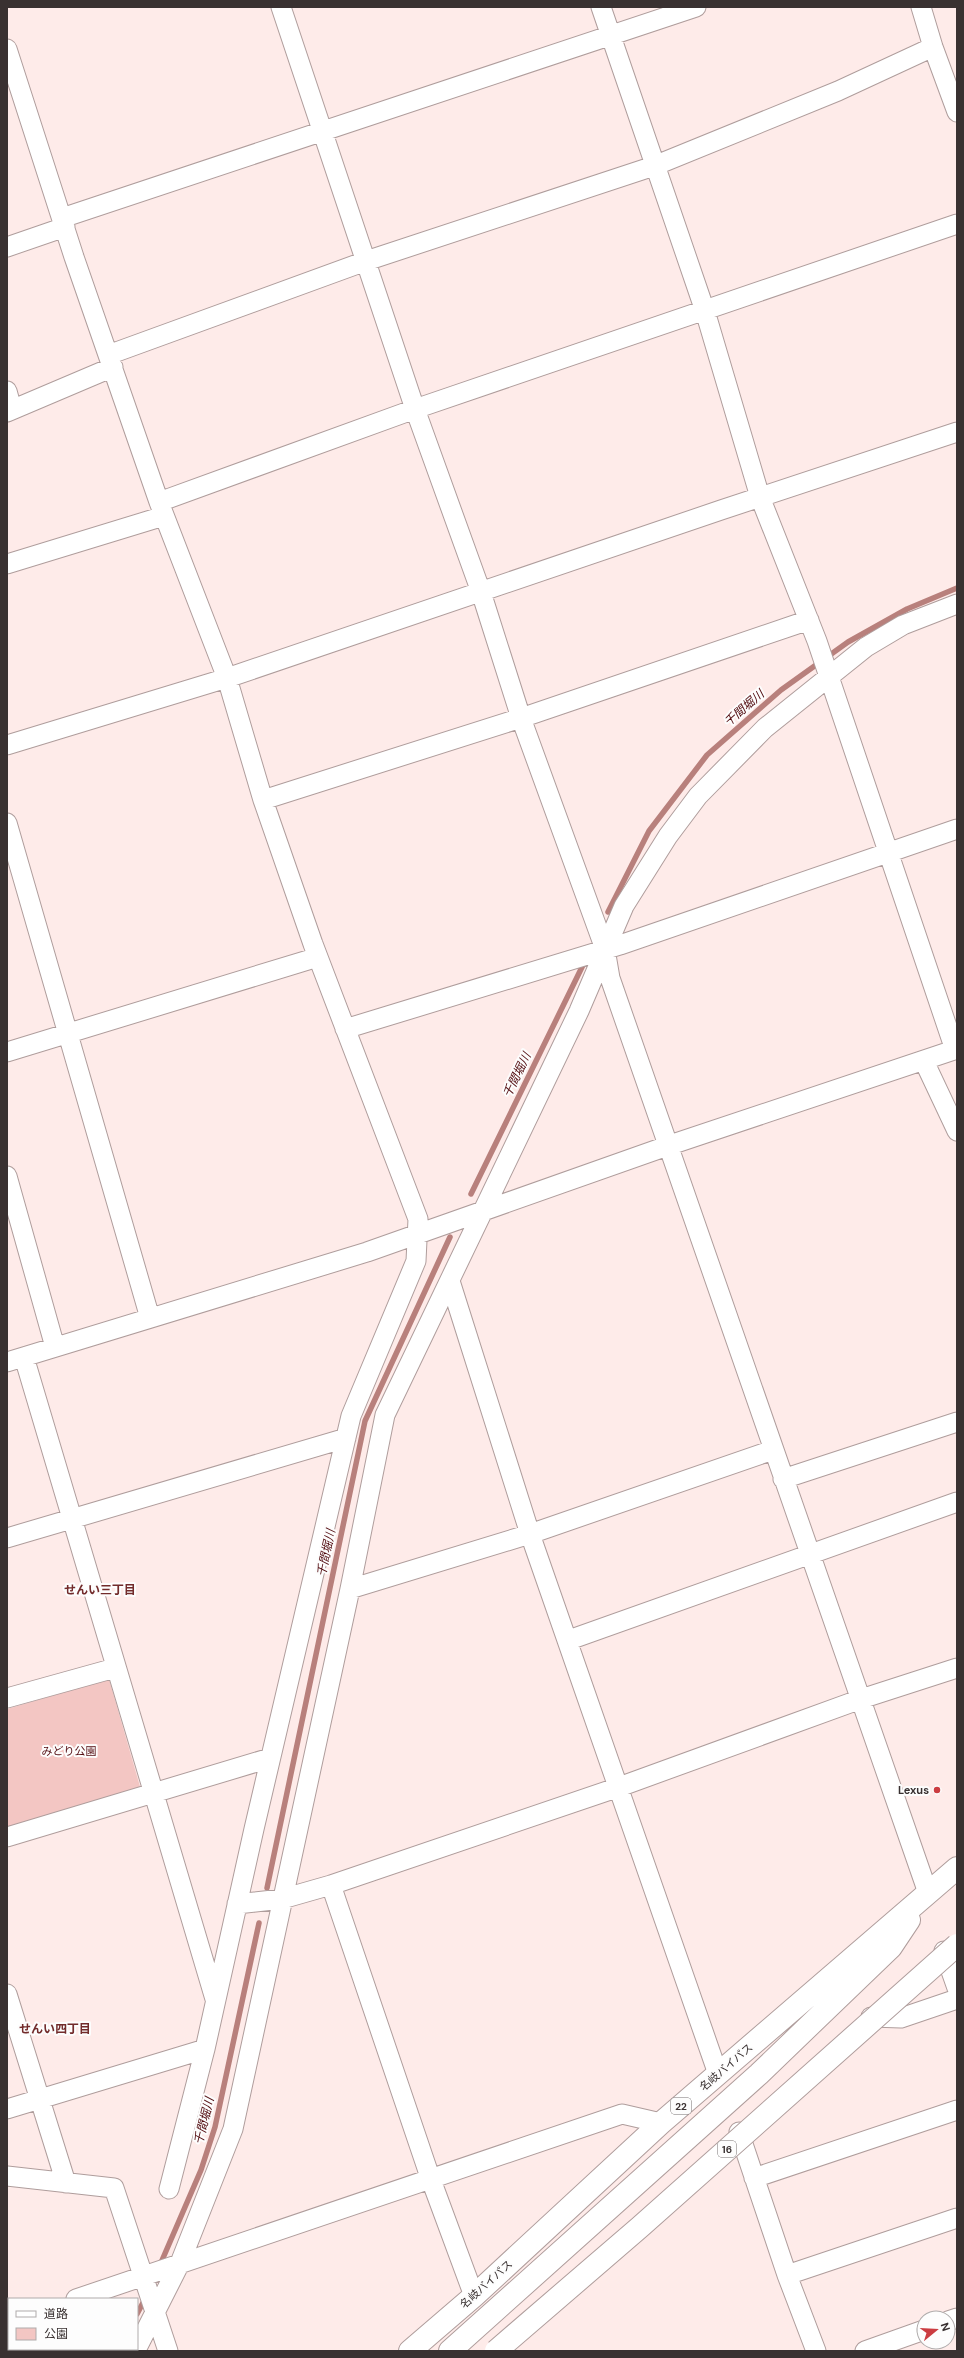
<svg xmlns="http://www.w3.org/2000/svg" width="964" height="2358" font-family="'DM Sans','Noto Sans JP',sans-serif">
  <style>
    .green { fill: #f3c6c3 }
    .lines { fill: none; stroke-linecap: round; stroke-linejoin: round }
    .stream { stroke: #b8807c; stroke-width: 5.5 }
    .minor-casing { stroke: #af9d9c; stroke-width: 21 }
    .highway-casing { stroke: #af9d9c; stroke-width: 24 }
    .minor { stroke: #fff; stroke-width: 19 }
    .highway { stroke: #fff; stroke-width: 22 }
    .highway-bridge-casing { stroke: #af9d9c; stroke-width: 24; stroke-linecap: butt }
    .highway-bridge { stroke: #fff; stroke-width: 22 }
    .poi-dot { fill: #cb3c41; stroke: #fdfdfd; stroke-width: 1.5 }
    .labels { text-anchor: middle; stroke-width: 4; stroke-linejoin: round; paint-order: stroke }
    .shield { fill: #fdfdfd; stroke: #746e6e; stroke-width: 1 }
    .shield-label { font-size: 10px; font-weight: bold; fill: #393131 }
    .park-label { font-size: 11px; fill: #530c11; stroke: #fdfdfd }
    .poi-label { font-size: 11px; font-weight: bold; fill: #393131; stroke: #fdfdfd; text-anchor: end }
    .street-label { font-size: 11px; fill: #393131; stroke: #fdfdfd }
    .water-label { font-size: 12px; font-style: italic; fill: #520c10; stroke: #fdfdfd }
    .neighbourhood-label { font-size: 12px; font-weight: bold; fill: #722b2b; stroke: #fdfdfd }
  </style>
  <rect width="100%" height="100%" fill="#feebe9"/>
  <path class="green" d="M109 1679 141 1790 7 1829V1709Z"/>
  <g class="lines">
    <path class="stream" d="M608 912 649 831 707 755 781 690 848 642 907 609 957 588
      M471 1194 583 965
      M267 1888 365 1421 450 1237
      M160 2265 201 2170 215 2127 259 1923
      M137 2314 146 2297
      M119 2351 120 2349"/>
    <g class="minor-casing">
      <path id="minor" d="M281 7 415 409 481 592 521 718 605 949 610 978 928 1893
        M601 7 705 311 760 497 817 641 955 1050
        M921 7 933 47 957 112
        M7 49 74 257 159 502 227 678 263 800 313 944 418 1219 416 1261 351 1416 254 1829 205 2049 169 2189
        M62 218 696 7
        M7 247 65 227
        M108 355 366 261 654 166 838 91 933 47
        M7 391 12 409
        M7 412 113 367
        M159 502 415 409 957 224
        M7 564 164 516
        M7 745 227 678 721 510 957 432
        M263 800 521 718 809 620
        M7 823 150 1318
        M345 1029 620 945 957 829
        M7 1052 318 957
        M924 1061 957 1131
        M7 1176 55 1347
        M450 1281 530 1534 718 2074
        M24 1357 215 1999
        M7 1362 367 1252 670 1145 957 1049
        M783 1479 957 1422
        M7 1538 346 1438
        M350 1589 530 1534 773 1450
        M569 1640 957 1502
        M7 1698 115 1668
        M7 1837 270 1758
        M331 1885 430 2177 474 2296
        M237 1904 282 1899 331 1885 619 1787 861 1699 957 1668
        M944 1951 957 1988
        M7 1994 66 2183
        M871 2017 901 2018 957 1999
        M7 2109 205 2049
        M739 2132 787 2275 816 2351
        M7 2176 114 2188 168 2351
        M754 2178 957 2110
        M787 2275 957 2218
        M76 2299 622 2114 661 2123
        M948 2321 957 2318
        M7 2323 9 2322
        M137 2348 180 2263 233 2129 350 1589 385 1415 579 1011 624 906 668 836 698 796 765 728 866 647 903 625 957 604
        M865 2351 924 2330"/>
    </g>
    <g class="highway-casing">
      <path id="highway" d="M410 2351 474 2296 661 2123 957 1868
        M450 2351 759 2074 891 1947 909 1920"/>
    </g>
    <use href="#minor" class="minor"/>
    <use href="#highway" class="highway"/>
    <g class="highway-bridge-casing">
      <path id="highway-bridge" d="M496 2351 640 2227 957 1945"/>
    </g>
    <use href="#highway-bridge" class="highway-bridge"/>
  </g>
  <circle class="poi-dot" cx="937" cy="1790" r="4"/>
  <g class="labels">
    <g class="shield">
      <rect x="671" y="2098" width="20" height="16" rx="3"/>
      <rect x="718" y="2141" width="18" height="16" rx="3"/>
    </g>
    <g class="shield-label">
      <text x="681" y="2110">22</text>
      <text x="727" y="2153">16</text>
    </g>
    <g class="park-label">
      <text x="69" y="1755">みどり公園</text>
    </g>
    <g class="poi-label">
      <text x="929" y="1794">Lexus</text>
    </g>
    <g class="street-label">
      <text transform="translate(726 2067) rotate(-41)" y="4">名岐バイパス</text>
      <text transform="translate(486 2284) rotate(-42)" y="4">名岐バイパス</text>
    </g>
    <g class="water-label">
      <text transform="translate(744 708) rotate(-41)" y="4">千間堀川</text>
      <text transform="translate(517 1075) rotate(-64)" y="4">千間堀川</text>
      <text transform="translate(326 1553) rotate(-78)" y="4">千間堀川</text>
      <text transform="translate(204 2121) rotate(-76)" y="4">千間堀川</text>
    </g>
    <g class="neighbourhood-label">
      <text x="100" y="1594">せんい三丁目</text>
      <text x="55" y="2033">せんい四丁目</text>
    </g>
  </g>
  <rect width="964" height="2358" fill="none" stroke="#393131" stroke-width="16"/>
  <rect x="8" y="2298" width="130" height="52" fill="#fdfdfd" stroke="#afabab"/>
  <rect x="16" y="2311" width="20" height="6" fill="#ffffff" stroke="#afabab"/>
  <text x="44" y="2318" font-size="12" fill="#393131">道路</text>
  <rect x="16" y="2328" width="20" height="12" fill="#f3c6c3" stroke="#afabab"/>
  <text x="44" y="2338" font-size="12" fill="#393131">公園</text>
  <g transform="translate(936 2330) rotate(72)"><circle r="19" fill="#fdfdfd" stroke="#afabab"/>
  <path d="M0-3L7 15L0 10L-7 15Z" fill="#cb3c41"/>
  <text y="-6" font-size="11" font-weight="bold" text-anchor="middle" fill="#393131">N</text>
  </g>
</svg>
